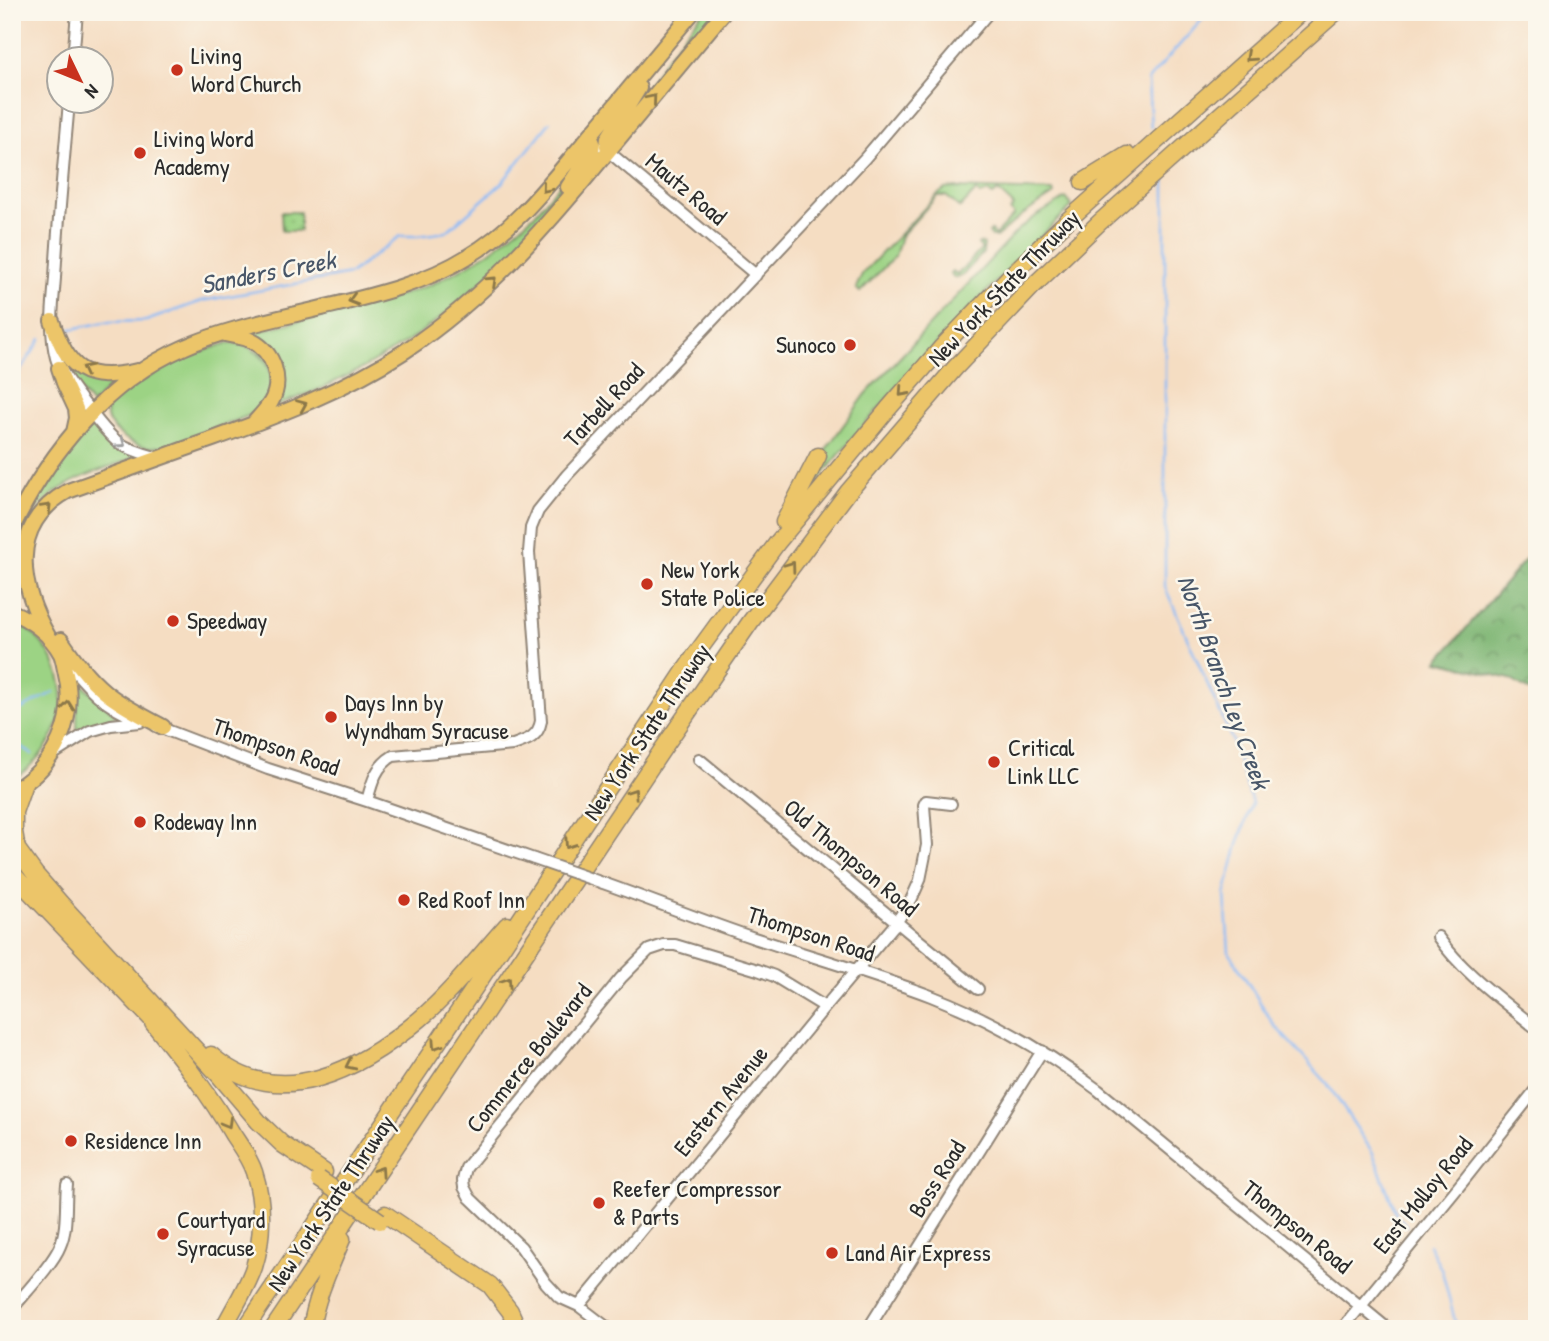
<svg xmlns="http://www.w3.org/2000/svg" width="1549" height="1341" font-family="'Patrick Hand',sans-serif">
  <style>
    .grass { fill: #9cd384; stroke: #647f58; stroke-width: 2 }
    .forest { fill: url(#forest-crowns); stroke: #54704e; stroke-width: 2 }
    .garden { fill: url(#garden-dots); stroke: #647f58; stroke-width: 2 }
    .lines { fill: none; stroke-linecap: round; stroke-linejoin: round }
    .stream { stroke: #8abaf6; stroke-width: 2.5 }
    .minor-casing { stroke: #908476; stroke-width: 14 }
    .major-casing { stroke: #908476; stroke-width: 18 }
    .highway-casing { stroke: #908476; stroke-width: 19 }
    .minor { stroke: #fff; stroke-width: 10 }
    .major { stroke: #ecc569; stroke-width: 14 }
    .highway { stroke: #ecc569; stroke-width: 16 }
    .minor-bridge-casing { stroke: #908476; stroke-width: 14; stroke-linecap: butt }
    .highway-bridge-casing { stroke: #908476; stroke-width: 19; stroke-linecap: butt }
    .minor-bridge { stroke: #fff; stroke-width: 10 }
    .highway-bridge { stroke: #ecc569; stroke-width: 16 }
    .oneway { stroke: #8c784a }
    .oneway2 { stroke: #a0a0a0 }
    .poi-dot { fill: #c8321e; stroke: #fbf7ec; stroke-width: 2.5 }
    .labels { text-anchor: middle; stroke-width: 5; stroke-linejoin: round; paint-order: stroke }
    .poi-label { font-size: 24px; fill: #2b2b2b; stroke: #fbf7ec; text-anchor: start }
    .street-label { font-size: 24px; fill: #2b2b2b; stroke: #fbf7ec }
    .water-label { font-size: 26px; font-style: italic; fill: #485668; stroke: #fbf7ec }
  </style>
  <defs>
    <pattern id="forest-crowns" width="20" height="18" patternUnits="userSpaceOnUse" patternTransform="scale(1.75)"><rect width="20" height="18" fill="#7db572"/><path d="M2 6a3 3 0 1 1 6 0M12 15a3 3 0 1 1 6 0" fill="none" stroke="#67935e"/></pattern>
    <pattern id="garden-dots" width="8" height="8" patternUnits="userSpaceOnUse" patternTransform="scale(1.75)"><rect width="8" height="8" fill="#9cd384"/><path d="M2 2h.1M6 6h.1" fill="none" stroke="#87b572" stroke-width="1.8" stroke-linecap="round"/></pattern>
  </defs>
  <rect width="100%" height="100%" fill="#fbf7ec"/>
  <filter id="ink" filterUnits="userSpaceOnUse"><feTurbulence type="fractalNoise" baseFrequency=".0143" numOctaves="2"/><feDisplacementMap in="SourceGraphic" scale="14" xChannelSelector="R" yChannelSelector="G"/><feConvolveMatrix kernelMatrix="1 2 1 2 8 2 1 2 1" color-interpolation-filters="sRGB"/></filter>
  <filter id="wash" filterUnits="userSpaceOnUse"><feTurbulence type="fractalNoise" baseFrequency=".00686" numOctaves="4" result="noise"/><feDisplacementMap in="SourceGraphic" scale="28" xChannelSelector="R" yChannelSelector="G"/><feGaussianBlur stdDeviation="1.57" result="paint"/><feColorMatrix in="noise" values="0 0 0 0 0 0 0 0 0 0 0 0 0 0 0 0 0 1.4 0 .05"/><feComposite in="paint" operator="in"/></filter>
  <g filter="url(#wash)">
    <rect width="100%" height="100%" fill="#f5ddc2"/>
    <path class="grass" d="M703 12H718L615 132 669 54Z
      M585 155 586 156 522 244 495 270 443 316 410 340 363 368 320 389 276 406 282 382 246 334 404 294 432 284 463 268 492 250 519 228 534 215Z
      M953 188 1053 191 1054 194 1021 216 996 237H992L989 233 991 231 995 235 1014 215 1010 210 1014 206 998 191 993 195 988 192 980 195 976 191 960 208 946 196H937L901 236 895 256 860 292 856 288 862 274 936 196 945 189Z
      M1066 198 1072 206C978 297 889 391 808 493L811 479 827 448 866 394 1018 230 1036 216Z
      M979 243 984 244 983 253 962 276 957 278 953 277 951 273 953 271 957 275 982 249 978 244Z
      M228 343C253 343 277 363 270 390 267 400 261 406 254 413 240 420 224 425 209 430 172 443 147 461 114 429 108 423 103 413 109 405 113 400 121 396 126 392 157 368 191 354 228 343Z
      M59 355 106 382 112 383 92 405 73 382Z
      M92 423 117 448 140 456C87 475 26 489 18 555 16 571 21 589 22 604L12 603V548L26 516 49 475 75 440Z
      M12 621C28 627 40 639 49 653 79 702 55 750 12 781Z
      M80 682 114 713 116 715 114 717 79 730 77 729V683Z"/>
    <path class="forest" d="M1537 546V696L1510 679 1438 661Z"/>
    <path class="garden" d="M281 212H300V231H282Z"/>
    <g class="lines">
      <path class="stream" d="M1151 127 1148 80 1209 12
        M1165 175V587L1233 742 1252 803 1238 844 1225 895 1229 952 1274 1025 1327 1083 1373 1153 1397 1216 1407 1226
        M63 331 105 322 146 321 202 301 350 274 400 236H418L446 232 501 184 550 122
        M12 383 41 339
        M12 714 54 692
        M12 741 32 754
        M1429 1245 1442 1271 1457 1329"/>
    </g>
  </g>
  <g filter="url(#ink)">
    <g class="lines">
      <g class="minor-casing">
        <path id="minor" d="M1536 12 1537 13
          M73 60 77 12
          M69 102C64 160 58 219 55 278 53 304 49 332 56 358 60 374 105 433 119 443 132 451 145 454 159 458
          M603 147 756 275
          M63 657C87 687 104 707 141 721
          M156 726 268 769 367 801 534 859
          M52 755 90 731 111 725 140 722
          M699 759 978 989
          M367 801C372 782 376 766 393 756L513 745C528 740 538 737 541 721L529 552 531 528 538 511 567 475 865 158 989 12
          M603 883C654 901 703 921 754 938 813 957 873 974 931 996 991 1019 1047 1052 1098 1090L1388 1329
          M1438 937C1464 974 1502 1000 1537 1029
          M579 1306 825 1007 896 923 912 898 920 880 927 845 924 805 926 801 951 804
          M12 1309C25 1293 53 1264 60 1246 68 1228 65 1204 67 1185
          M609 1329 579 1306 559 1297 546 1283 521 1247 470 1198 464 1187 463 1180 466 1168 621 978 649 950 664 945H675L758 970 774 976 825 1007
          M868 1329 1042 1051
          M1342 1329 1464 1180 1537 1088"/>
      </g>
      <g class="major-casing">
        <path id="major" d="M607 146 608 138 639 88
          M568 187 592 150 593 143 590 136
          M52 321C68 370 85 383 137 371
          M225 334C233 336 244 337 252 341 274 352 283 381 271 402 266 410 259 417 253 424
          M59 368 64 383 76 409 77 418 74 432
          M12 528C49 453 106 381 185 347 228 328 277 319 322 308 371 296 424 284 467 257 512 231 544 190 577 151 616 105 654 58 693 12
          M12 612C31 620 51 635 61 654 63 659 64 665 65 670 78 718 55 768 12 791
          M49 638C20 587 7 525 68 491 116 474 164 456 213 439 279 415 345 390 405 351 486 297 544 229 605 155 645 107 684 60 724 12
          M61 640C74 659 87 677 105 692 122 706 143 716 163 727"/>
      </g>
      <g class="highway-casing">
        <path id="highway" d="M1083 182 1127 155
          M784 522 818 456
          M23 786 14 812V832L17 849 35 874 62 905 218 1074 259 1122 282 1144 324 1172
          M12 873 161 1029
          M153 1023C182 1059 210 1095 233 1135 241 1147 250 1159 254 1172 264 1202 263 1238 254 1267 247 1288 233 1309 223 1329
          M211 1055C279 1115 362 1068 420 1019 453 991 479 956 507 925
          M385 1214 490 1285 510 1311 518 1329
          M245 1329 500 950 696 654 777 543 888 409 942 347 1008 278 1067 221 1301 12
          M273 1329 662 750 751 621 848 492 955 368 1031 288 1100 222 1336 12
          M311 1329C316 1297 330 1268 342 1239"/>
      </g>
      <use href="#minor" class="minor"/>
      <use href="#major" class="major"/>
      <use href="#highway" class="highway"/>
      <g class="minor-bridge-casing">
        <path id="minor-bridge" d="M534 859 603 883"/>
      </g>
      <g class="highway-bridge-casing">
        <path id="highway-bridge" d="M319 1179 380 1221"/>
      </g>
      <use href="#minor-bridge" class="minor-bridge"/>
      <use href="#highway-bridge" class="highway-bridge"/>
    </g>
    <defs><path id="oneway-chevron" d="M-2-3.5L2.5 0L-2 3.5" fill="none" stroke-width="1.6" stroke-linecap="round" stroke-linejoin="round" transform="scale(1.75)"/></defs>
    <g class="oneway">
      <use href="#oneway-chevron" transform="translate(1250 57) rotate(138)"/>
      <use href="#oneway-chevron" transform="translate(652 99) rotate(-50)"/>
      <use href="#oneway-chevron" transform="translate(546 188) rotate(130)"/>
      <use href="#oneway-chevron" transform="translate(492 281) rotate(-43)"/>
      <use href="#oneway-chevron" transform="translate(353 300) rotate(164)"/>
      <use href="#oneway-chevron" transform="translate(86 369) rotate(-153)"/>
      <use href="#oneway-chevron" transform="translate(903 392) rotate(132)"/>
      <use href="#oneway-chevron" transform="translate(302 405) rotate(-23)"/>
      <use href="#oneway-chevron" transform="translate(47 508) rotate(-46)"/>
      <use href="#oneway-chevron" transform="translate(791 566) rotate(-54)"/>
      <use href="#oneway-chevron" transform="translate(68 706) rotate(-84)"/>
      <use href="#oneway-chevron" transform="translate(633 793) rotate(-56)"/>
      <use href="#oneway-chevron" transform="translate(569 844) rotate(124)"/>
      <use href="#oneway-chevron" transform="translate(507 982) rotate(-56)"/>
      <use href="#oneway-chevron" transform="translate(436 1045) rotate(124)"/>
      <use href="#oneway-chevron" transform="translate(350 1065) rotate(154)"/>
      <use href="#oneway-chevron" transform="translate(227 1123) rotate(60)"/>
      <use href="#oneway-chevron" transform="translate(380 1171) rotate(-56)"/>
    </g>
    <use class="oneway2" href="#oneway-chevron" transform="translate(121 443) rotate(35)"/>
  </g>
  <g class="poi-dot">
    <circle cx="177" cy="70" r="7"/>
    <circle cx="140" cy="153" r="7"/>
    <circle cx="850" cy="345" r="7"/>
    <circle cx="647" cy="584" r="7"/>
    <circle cx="173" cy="621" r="7"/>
    <circle cx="331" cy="717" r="7"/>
    <circle cx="994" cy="762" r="7"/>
    <circle cx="140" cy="822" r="7"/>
    <circle cx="404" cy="900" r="7"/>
    <circle cx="71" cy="1141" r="7"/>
    <circle cx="599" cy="1203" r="7"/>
    <circle cx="163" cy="1234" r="7"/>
    <circle cx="832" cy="1253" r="7"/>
  </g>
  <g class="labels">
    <g class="poi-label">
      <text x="191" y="64">Living<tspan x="191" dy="28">Word Church</tspan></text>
      <text x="154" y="147">Living Word<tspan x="154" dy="28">Academy</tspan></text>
      <text x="836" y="353" text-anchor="end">Sunoco</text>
      <text x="661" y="578">New York<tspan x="661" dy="28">State Police</tspan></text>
      <text x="187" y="629">Speedway</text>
      <text x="345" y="711">Days Inn by<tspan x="345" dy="28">Wyndham Syracuse</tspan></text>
      <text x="1008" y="756">Critical<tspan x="1008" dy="28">Link LLC</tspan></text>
      <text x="154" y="830">Rodeway Inn</text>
      <text x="418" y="908">Red Roof Inn</text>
      <text x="85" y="1149">Residence Inn</text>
      <text x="613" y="1197">Reefer Compressor<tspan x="613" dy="28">&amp; Parts</tspan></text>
      <text x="177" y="1228">Courtyard<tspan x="177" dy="28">Syracuse</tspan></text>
      <text x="846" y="1261">Land Air Express</text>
    </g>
    <g class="street-label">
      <text transform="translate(686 189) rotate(40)" y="8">Mautz Road</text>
      <text transform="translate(1004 288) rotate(-46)" y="8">New York State Thruway</text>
      <text transform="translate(604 405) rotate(-47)" y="8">Tarbell Road</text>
      <text transform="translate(647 732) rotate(-56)" y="8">New York State Thruway</text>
      <text transform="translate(276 747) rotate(19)" y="8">Thompson Road</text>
      <text transform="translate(851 858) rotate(40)" y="8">Old Thompson Road</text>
      <text transform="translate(811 934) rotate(18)" y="8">Thompson Road</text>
      <text transform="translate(529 1058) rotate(-51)" y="8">Commerce Boulevard</text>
      <text transform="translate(721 1101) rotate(-51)" y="8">Eastern Avenue</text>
      <text transform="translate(937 1179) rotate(-58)" y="8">Boss Road</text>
      <text transform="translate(1423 1195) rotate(-51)" y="8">East Molloy Road</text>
      <text transform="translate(331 1203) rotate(-56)" y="8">New York State Thruway</text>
      <text transform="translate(1297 1227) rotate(39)" y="8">Thompson Road</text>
    </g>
    <g class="water-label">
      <text transform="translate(268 272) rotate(-11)" y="9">Sanders Creek</text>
      <text transform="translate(1224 682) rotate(70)" y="9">North Branch Ley Creek</text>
    </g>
  </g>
  <rect width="1549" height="1341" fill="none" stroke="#fbf7ec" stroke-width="42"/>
  <g transform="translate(80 80) rotate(133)"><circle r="33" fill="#fbf7ec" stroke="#a8a59f" stroke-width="2"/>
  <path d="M0-5L12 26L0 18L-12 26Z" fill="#c8321e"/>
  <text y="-10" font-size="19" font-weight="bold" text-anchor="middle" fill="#2b2b2b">N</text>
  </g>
</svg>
